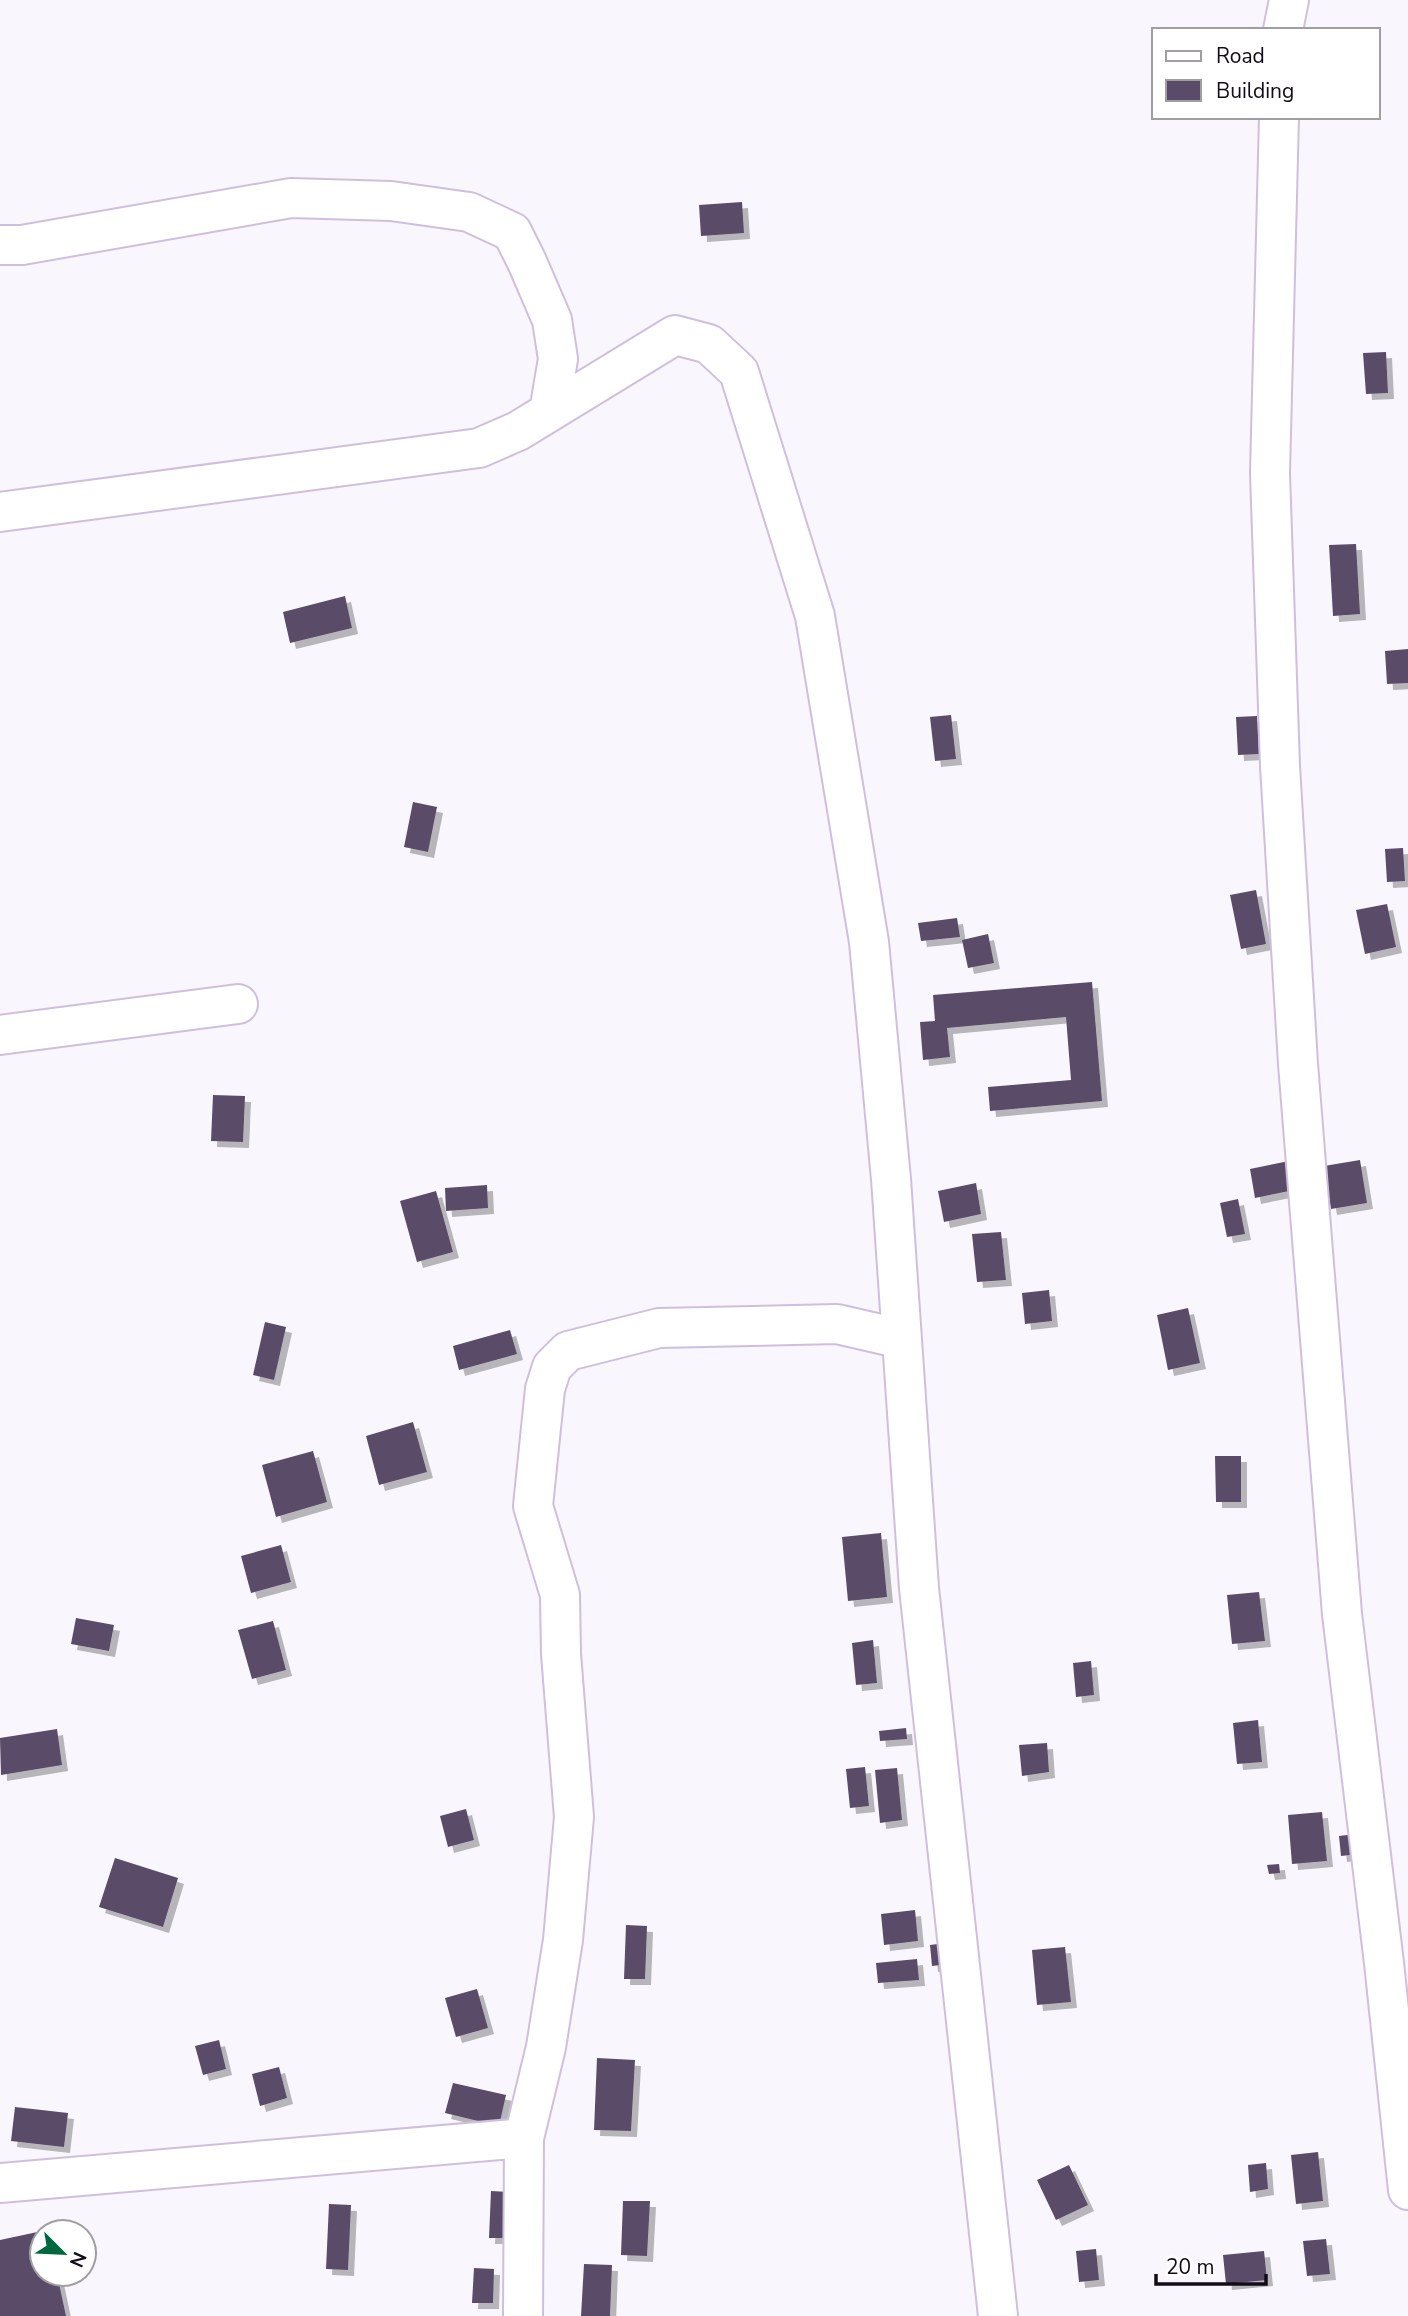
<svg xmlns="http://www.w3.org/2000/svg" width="1408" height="2316" font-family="'Nunito Sans',sans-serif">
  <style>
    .building { fill: #5a4c69; filter: url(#shadow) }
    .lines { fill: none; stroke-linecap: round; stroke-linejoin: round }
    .minor-casing { stroke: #cfbfdf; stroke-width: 42 }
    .minor { stroke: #fff; stroke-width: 38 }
  </style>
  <defs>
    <filter id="shadow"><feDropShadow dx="6" dy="6" stdDeviation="0" flood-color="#0004"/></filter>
  </defs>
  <rect width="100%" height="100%" fill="#faf6fd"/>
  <path class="building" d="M742 202 744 233 701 236 699 205Z
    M1386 352 1388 393 1366 394 1363 353Z
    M1356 544 1360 614 1333 616 1329 545Z
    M345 596 352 628 290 643 283 612Z
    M1408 649V683L1387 684 1385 651Z
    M951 715 956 759 935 761 930 717Z
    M1257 716 1259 754 1238 755 1236 717Z
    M413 802 437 807 428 852 404 847Z
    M1403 848 1405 881 1387 882 1385 849Z
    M1256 890 1266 944 1241 949 1230 895Z
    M1387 904 1396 947 1365 954 1356 910Z
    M957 918 960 937 921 941 918 923Z
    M988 934 994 963 968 968 962 940Z
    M1092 982 1102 1101 990 1111 988 1087 1071 1080 1066 1017 947 1028 950 1057 923 1060 920 1022 935 1021 933 995Z
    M213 1095 245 1096 243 1142 211 1141Z
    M1360 1160 1367 1203 1331 1209 1324 1166Z
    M1289 1161 1294 1190 1255 1198 1250 1169Z
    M976 1183 981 1214 944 1222 938 1191Z
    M487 1185 488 1208 446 1211 445 1188Z
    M436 1191 453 1252 417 1262 400 1201Z
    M1238 1199 1245 1234 1227 1237 1220 1203Z
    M1001 1232 1006 1280 977 1282 972 1234Z
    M1049 1290 1052 1321 1025 1324 1022 1293Z
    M1188 1308 1200 1363 1168 1370 1157 1315Z
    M265 1322 286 1327 274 1380 253 1375Z
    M510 1330 517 1354 459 1370 453 1346Z
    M413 1422 427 1472 379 1485 366 1436Z
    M313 1451 327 1502 276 1517 262 1465Z
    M1215 1456H1241V1502H1216Z
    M881 1533 887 1597 848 1601 842 1537Z
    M281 1545 291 1582 251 1593 241 1556Z
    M1259 1592 1265 1641 1232 1644 1227 1595Z
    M76 1618 114 1625 109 1651 71 1644Z
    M273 1621 286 1670 252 1679 238 1630Z
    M873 1640 877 1683 856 1685 852 1643Z
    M1091 1661 1094 1695 1076 1697 1073 1663Z
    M1258 1720 1262 1762 1237 1764 1233 1723Z
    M906 1728 907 1739 880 1741 879 1731Z
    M57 1729 62 1765 1 1775 0 1738Z
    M1047 1743 1049 1772 1022 1776 1019 1745Z
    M865 1767 869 1806 850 1808 846 1769Z
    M897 1768 902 1820 880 1823 875 1770Z
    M466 1809 474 1840 448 1847 440 1816Z
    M1322 1812 1327 1861 1292 1864 1288 1815Z
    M1356 1834 1358 1854 1341 1856 1339 1836Z
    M115 1858 178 1878 163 1927 99 1907Z
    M1279 1864 1280 1873 1269 1874 1267 1865Z
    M915 1910 918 1941 884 1945 881 1914Z
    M626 1925 647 1926 645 1979H624Z
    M946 1943 949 1964 932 1966 930 1945Z
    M1065 1947 1071 2002 1037 2005 1032 1950Z
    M917 1959 919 1980 878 1983 876 1963Z
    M477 1989 488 2028 456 2037 445 1998Z
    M219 2040 226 2069 203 2075 195 2046Z
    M597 2058 635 2060 631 2131 594 2130Z
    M279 2067 287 2098 260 2106 252 2074Z
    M453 2083 506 2095 499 2126 445 2113Z
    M15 2107 68 2113 64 2147 11 2141Z
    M1318 2152 1323 2201 1296 2204 1291 2155Z
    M1266 2163 1268 2189 1250 2192 1248 2165Z
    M1069 2165 1088 2205 1056 2220 1037 2180Z
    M491 2191 509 2192 507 2238H489Z
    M623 2201H650L647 2256 621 2255Z
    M329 2204 351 2205 348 2270 326 2269Z
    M42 2231V2274H57L66 2316H0V2240Z
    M1326 2239 1330 2274 1307 2276 1303 2241Z
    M1096 2249 1099 2280 1079 2282 1076 2251Z
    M1264 2251 1267 2280 1226 2284 1223 2255Z
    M584 2264 612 2265 610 2316H581Z
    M474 2268 494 2269 493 2303H472Z"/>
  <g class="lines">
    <g class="minor-casing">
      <path id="minor" d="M1283 30 1289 0
        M1279 117 1270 473 1280 766 1298 1064 1342 1614 1384 1963 1408 2190
        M0 245H22L291 198 391 201 469 212 512 232 527 262 552 320 558 359 549 412
        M0 512 479 448 518 431 675 335 709 344 739 372 815 616 869 942 891 1179 919 1588 998 2316
        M0 1035 238 1004
        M524 2138 546 2047 563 1940 574 1817 561 1654 560 1595 533 1506 545 1389 552 1367 568 1351 659 1328 837 1324 902 1339
        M0 2183 524 2138 523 2316"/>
    </g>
    <use href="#minor" class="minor"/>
  </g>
  <rect x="1152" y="28" width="228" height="91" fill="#ffffff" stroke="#a09ea2" stroke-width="2"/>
  <rect x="1166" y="51" width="35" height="10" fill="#ffffff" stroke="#a09ea2" stroke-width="2"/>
  <text x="1216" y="63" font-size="21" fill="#120c17">Road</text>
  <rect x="1166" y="80" width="35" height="21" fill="#5a4c69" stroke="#a09ea2" stroke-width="2"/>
  <text x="1216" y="98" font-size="21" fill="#120c17">Building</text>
  <g transform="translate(63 2253) rotate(114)"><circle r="33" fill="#ffffff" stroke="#a09ea2" stroke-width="2"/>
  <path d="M0-5L12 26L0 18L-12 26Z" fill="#00683e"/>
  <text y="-10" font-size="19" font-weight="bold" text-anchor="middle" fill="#120c17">N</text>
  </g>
  <path d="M1156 2274v10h110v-10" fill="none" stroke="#120c17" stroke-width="3.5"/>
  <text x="1166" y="2274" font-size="21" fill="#120c17" stroke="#ffffff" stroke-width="5" paint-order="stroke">20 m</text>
</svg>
